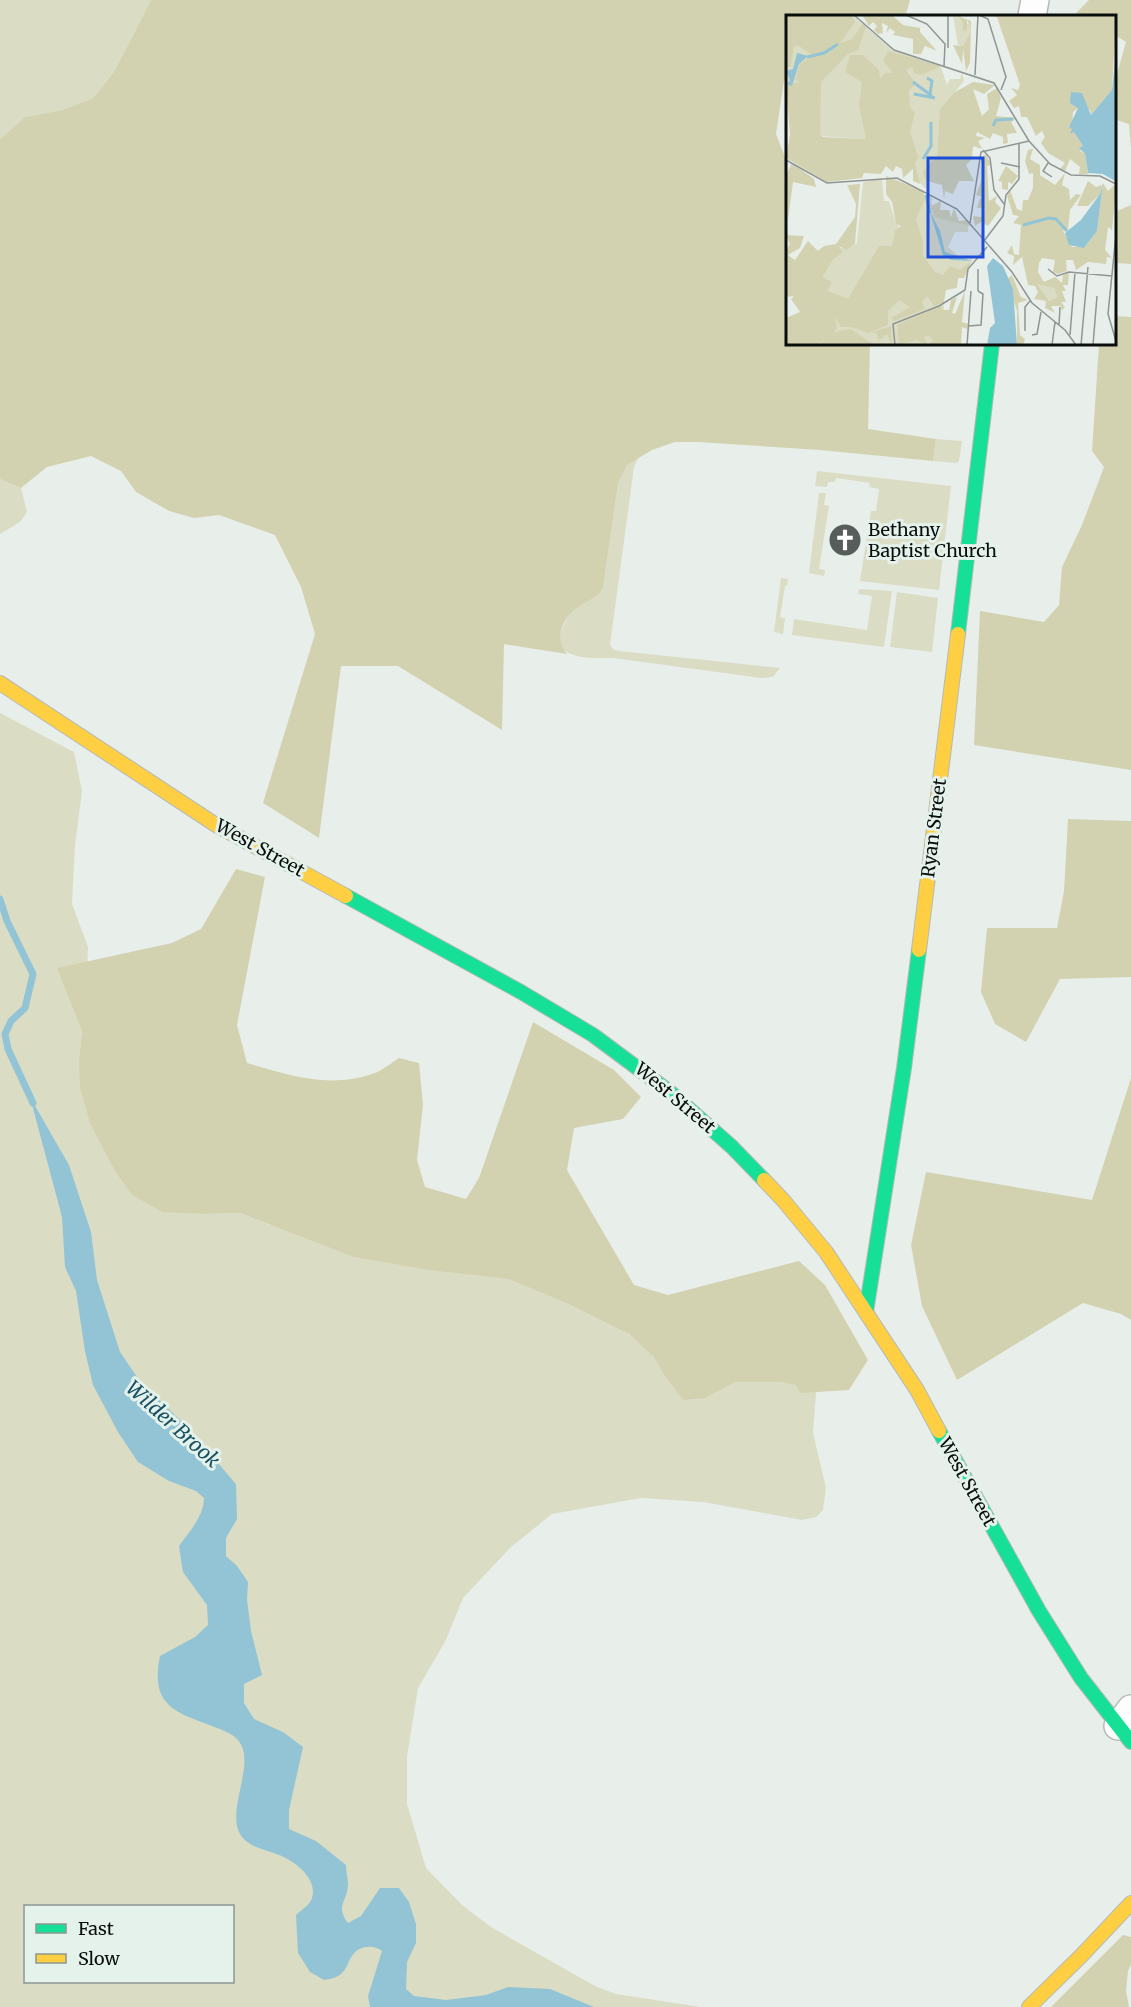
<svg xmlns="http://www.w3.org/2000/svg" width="1131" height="2007" font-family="Merriweather,serif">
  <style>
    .green { fill: #dbdcc4; fill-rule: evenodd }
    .forest { fill: #d3d2b0 }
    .water { fill: #92c4d5 }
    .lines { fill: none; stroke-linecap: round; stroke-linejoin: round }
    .stream { stroke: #92c4d5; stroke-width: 7 }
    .street-casing { stroke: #b4bab7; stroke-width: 30 }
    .fast-casing { stroke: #b4bab7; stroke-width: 16 }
    .slow-casing { stroke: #b4bab7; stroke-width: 16 }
    .street { stroke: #fcfdfc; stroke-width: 27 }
    .fast { stroke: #16e098; stroke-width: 14 }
    .slow { stroke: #ffcf43; stroke-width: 14 }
    .labels { text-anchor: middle; stroke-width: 6; stroke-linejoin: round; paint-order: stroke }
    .poi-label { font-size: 18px; fill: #090e0c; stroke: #e5f2eb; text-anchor: start }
    .street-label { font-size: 18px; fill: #090e0c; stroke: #e5f2eb }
    .water-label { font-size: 20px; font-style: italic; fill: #185163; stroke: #e5f2eb }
    .inset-river { fill: none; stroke: #92c4d5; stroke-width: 3 }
    .inset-road { fill: none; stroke: #8f9592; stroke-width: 1.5 }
    .view { fill: #1d4ed8; fill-opacity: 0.15; stroke: #1d4ed8; stroke-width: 3 }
    .inset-edge { fill: none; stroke: #090e0c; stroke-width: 3 }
  </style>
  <rect width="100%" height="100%" fill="#e8efeb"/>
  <path class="green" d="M0 0H151L114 72 93 98 62 110 25 117 0 139Z
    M936 439 962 441 959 461 957 463 933 461Z
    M638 458 634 467 610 645 613 649 619 651 780 668 773 677 761 678 613 658C594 658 552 661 561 631 564 624 567 617 573 611 582 603 593 596 603 588L618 484 627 465Z
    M817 471 951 486 939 590 860 581 871 511H876L879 489 869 487 870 483 836 478 835 482H828L827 487 815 486Z
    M0 479 21 488 27 512 20 522 0 534Z
    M819 493H826L824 505 829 506 819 569 825 570 824 576 809 573Z
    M781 578 788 579 787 586H785L780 617 785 618 783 634 774 632Z
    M859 589 892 591 884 647 792 635 794 619 867 630 872 596 858 594Z
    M897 592 938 598 932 652 890 647Z
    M0 713 74 752 82 791 75 846 72 904 88 947 87 980 79 1059 205 1214 240 1213 270 1225 503 1247 635 1339 818 1367 813 1433 826 1488 823 1510 816 1517 802 1520 703 1502 641 1498 552 1514 510 1548 463 1598 446 1640 418 1688 407 1757V1804L426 1868 462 1905 491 1927 595 1986 616 1994 701 2007H0ZM26 1906H232V1982H26Z"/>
  <path class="forest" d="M151 0H910L906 14 898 16H788L787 77 784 81 776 134 787 162 788 344H870L868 429 936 439 933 461 820 450 698 442H675L652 450 627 465 618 484 603 588C595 600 583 602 573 611 560 624 555 640 567 654L504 644 502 730 398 666H341L319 838 263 803 315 634 301 587 275 535 219 515 194 518 169 511 136 492 121 471 91 456 47 467 21 488 0 479V139L25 117 62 110 93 98 114 72Z
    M1089 0H1131V149L1129 124 1114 119 1115 81 1126 42 1115 35 1114 16H1083L1076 13Z
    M1131 205V264L1116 263 1115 212Z
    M1115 316 1131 317V770L974 745 980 611 1044 622 1059 605 1062 567 1082 525 1104 467 1092 451 1099 344H1114Z
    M1068 819 1131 821V977L1060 979 1026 1042 995 1024 981 992 987 928H1057L1064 891Z
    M236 869 265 877 237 1025 247 1063C291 1076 329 1089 375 1073 383 1070 391 1063 399 1058L419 1063 423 1105 417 1160 425 1187 466 1199 479 1178 533 1022 614 1070 641 1097 623 1119 574 1128 567 1170 634 1285 668 1295 799 1261 825 1285 868 1360 849 1390 800 1393 796 1385 782 1382H735L705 1398 683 1400 665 1376 654 1357 629 1334 569 1304 509 1279 429 1270 354 1257 240 1213 205 1214 163 1212 132 1195 115 1171 90 1123 80 1088 79 1059 82 1031 57 968 172 943 201 929Z
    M1131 1078V1320L1121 1314 1083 1303 957 1380 922 1306 911 1245 926 1172 1092 1200Z
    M1123 1935 1131 1937V1964L1128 1971 1126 1991 1129 2007H1051Z"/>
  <path class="water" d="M30 1097 69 1165 91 1232 97 1280 120 1352 139 1380 185 1425 236 1484 237 1519 226 1538V1556L237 1566 248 1582 247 1600 251 1631 262 1675 244 1684V1703L254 1719 283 1732 303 1747 289 1810V1829L316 1841 346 1865C346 1871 348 1879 348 1885 347 1902 335 1906 348 1923L361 1916 380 1888H399L409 1902 416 1924V1943L407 1962 406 1989 414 1996 446 2000 486 1995 508 1987 550 1989 594 2007H370L368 1996 382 1951C373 1944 358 1946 352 1956 348 1961 347 1969 342 1973 337 1978 330 1979 324 1980L310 1972 298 1953 296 1915C301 1910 310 1905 312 1898 318 1879 295 1861 279 1855 267 1850 251 1848 242 1837 223 1812 259 1762 237 1739 231 1733 220 1729 212 1726 174 1712 150 1705 160 1656L195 1637 208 1625 207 1605 183 1572 179 1546C189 1532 204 1516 204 1498L196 1491 169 1481 138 1462 118 1432 93 1385 85 1351 76 1291 65 1267 62 1217Z"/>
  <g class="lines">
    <path class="stream" d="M0 899 7 921 33 974 25 1008 11 1021 5 1034 8 1049 33 1103"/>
    <g class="street-casing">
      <path id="street" d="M1032 16 1035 0
        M1118 1726 1131 1709"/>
    </g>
    <g class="fast-casing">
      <path id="fast" d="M958 634 992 344
        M346 896 521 992 593 1035 671 1093 732 1147 764 1180
        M866 1312 904 1068 919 950
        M939 1431 1039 1611 1081 1678 1131 1742"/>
    </g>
    <g class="slow-casing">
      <path id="slow" d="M0 683 216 825 346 896
        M919 950 958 634
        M764 1180 783 1200 826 1252 917 1390 939 1431
        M1029 2007 1081 1956 1131 1903"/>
    </g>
    <use href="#street" class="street"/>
    <use href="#fast" class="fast"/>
    <use href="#slow" class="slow"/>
  </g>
  <defs>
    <g id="church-disc" transform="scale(1.725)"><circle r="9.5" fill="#575d5a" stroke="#e5f2eb"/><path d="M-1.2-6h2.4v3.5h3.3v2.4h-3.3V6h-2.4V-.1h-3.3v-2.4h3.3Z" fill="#fff"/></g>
  </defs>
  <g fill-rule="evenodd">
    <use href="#church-disc" x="845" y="540"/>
  </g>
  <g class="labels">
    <g class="poi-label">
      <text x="868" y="536">Bethany<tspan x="868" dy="21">Baptist Church</tspan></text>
    </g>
    <g class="street-label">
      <text transform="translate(934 828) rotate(-83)" y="6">Ryan Street</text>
      <text transform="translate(260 848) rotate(29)" y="6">West Street</text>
      <text transform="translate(675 1098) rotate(40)" y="6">West Street</text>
      <text transform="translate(967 1482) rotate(61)" y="6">West Street</text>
    </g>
    <g class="water-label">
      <text transform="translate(173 1424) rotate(42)" y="7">Wilder Brook</text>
    </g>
  </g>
  <g transform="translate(786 15)">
    <rect width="330" height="330" fill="#e8efeb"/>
    <path d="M19 0H66L106 35 155 52 161 70 164 64H174L176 57 178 66 168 78 167 90 153 112 151 141 136 159 143 167 140 174 132 166 129 147 133 143 123 115 80 124 34 121 0 70V54L4 52 6 31ZM167 0 176 6 177 15 183 7 184 18 177 31 172 30ZM96 163 98 186H103L110 208 116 207 108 218 107 230 124 209 138 179 146 182V197L154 203 182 208V217H169L162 232 171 240 187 244 180 255 154 263 163 330H1L53 282 42 276 46 267H35L46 245 40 238 71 228 77 167ZM74 266 80 316 60 287ZM252 268 268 273 271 282 263 286 251 275Z" fill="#dbdcc4" fill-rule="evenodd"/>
    <path d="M0 0H66L69 7 54 28 66 24 77 8 80 12 72 35 62 39 35 67 34 119 37 122 80 124 73 91 76 67 59 57 64 40H77L93 55 94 64 99 58H107L97 46 102 36 155 51 136 60 128 58 126 52 120 55 130 69 123 75 124 92 129 98 124 117 133 143 129 147 134 169 127 166V154L117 163 116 154 110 151 107 157 100 151 95 159 78 158 76 163 41 167 0 143 4 119 0 70 15 67 9 65 14 49 26 40 13 31 8 32 5 51 0 54ZM76 0H106L117 10 134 13V17L151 36 139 31 135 39H127V24L107 20 109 17 104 13 100 18 102 11 96 8 97 18 92 19 88 15 91 11 87 7 83 11ZM169 0 185 6 184 48 180 56 177 34 176 49 167 30 177 31 184 18 183 8 181 5V15L177 16 176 6ZM198 0H330L326 76 305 100 304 95 286 84 292 93 287 97 286 112 297 131 294 136 299 139 302 159H293L294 152 284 144 279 156 274 154 279 148 262 138 255 128 259 122 256 116 250 121 241 102H235L233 91 228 93 223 86 231 80 225 73 232 75 234 70 211 2ZM187 67 209 70 198 79 187 74 196 101 203 94 201 79 211 73 215 83 210 101 231 103 225 107 231 118 221 119 222 128 217 129V122L207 118 204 124 191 117 190 121 199 123 192 126 196 134 187 131 186 144 180 150 188 166H173L167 179 159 176 158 184 156 170 141 166 136 158 151 141 154 94 169 77ZM247 134 244 144 254 150V160L269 170 279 158 276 170 283 174 284 185 290 179 295 180 284 195 282 214 277 216 286 232H299L311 216 317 168 322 176 328 170 330 174 326 215 322 212 319 235 326 243 321 242 320 249 302 247 290 255 287 245H280L281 256 272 259 267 257 269 245 256 243 253 248 252 257 258 267 269 262 276 268 277 260 283 258 282 270H277L280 276H276L280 287H275L279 292 276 296 275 291H265L269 298 259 293 260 286 248 284 252 277 249 271 242 270 236 242 227 250 228 241 221 238 226 230 228 239 233 240 235 210 227 208 233 201 227 200 221 181 224 175 231 194 236 196 237 185H242L247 173V158L243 159 239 146 242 135ZM251 269 268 273 271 282 263 286ZM200 139 205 150 201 151 203 186 211 181 209 187 215 193 202 211 195 207 189 211 187 201 195 202 199 193H191L194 183H199L190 180 198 159 195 144ZM6 148 28 164 30 172 7 167 2 205 0 160ZM220 151 232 161 226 169 222 167V175L216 174V167L212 166ZM100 161 137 176 139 185 130 204 137 226V240L149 257 157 260 164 251 174 255 186 246 178 263H172L171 273 160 275 158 287 148 291 141 281 136 287 139 294 108 306 105 303 124 292 113 285 102 296V310L82 318 65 312H55L49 302 51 313 48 317 65 314 88 330H32L41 323 30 330H0V303L14 297 5 284 8 281 0 282V235L4 229 0 220 18 221 14 233 2 240 9 245 22 226 32 236 38 231 50 229 69 202 70 189 61 170 74 169 69 228 61 235 53 231 57 237 47 244 37 262 46 267 42 276 62 284 93 231H106L109 215 115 211 110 208 106 187 100 179ZM302 166 310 172 316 170 314 179 302 191H291ZM155 186 154 195H163L165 202 168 193 173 206 181 205 184 211 148 202 145 191ZM226 260 235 282 242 285 232 288 234 320 239 324 237 330H231V296L221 264ZM179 276 176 307 182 309 181 314 176 312 175 330H143L147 325 142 320 138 322 141 330 130 325 113 330 111 310 155 291 156 295H163L165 285 171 282 166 298 169 299ZM105 311 106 330 101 319 93 326 90 318H84Z" fill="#d3d2b0" fill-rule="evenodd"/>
    <path d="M11 38 22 41 13 49 6 71 0 69V64L2 68 4 65 0 56 7 54ZM330 38V158L329 166 317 159 302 158 299 139 293 133 297 131 288 117 284 119 286 114 283 112 292 93 284 88 285 77 296 78 305 100 326 75ZM317 168 311 216 298 233 283 230 279 218 295 205 314 179ZM144 197 154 216 159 237 186 246 165 245 157 240ZM207 243 217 251 227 274 231 330H201L204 313 209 308 201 251Z" fill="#92c4d5"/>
    <path class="inset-river" d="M21 42 38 38 52 29M141 63 146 66 144 79M127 67 146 81M128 79 149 83M207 111 210 105 227 104M137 144 145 131V107M140 180 144 198M237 210 263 203 270 204 281 216"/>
    <path class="inset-road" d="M68 0 108 35 208 68 243 126 264 149 285 160 314 161 330 169M120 0 141 9 159 29 158 51M162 0V33M193 0 202 4 220 62 215 75M189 60 192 0M197 135 204 143 208 175 218 189M0 145 41 168 111 163 171 194 226 257 246 288 279 315 290 330M215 148 234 152M262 148 257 156 266 162M184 208 195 137 243 126M330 220 322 299 330 326M198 226 217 201 220 180 233 164V128M262 254 271 261 283 257 326 261M192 276V254M273 310 274 292M182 311 195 310 197 279 192 276M239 316V292L244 286M246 320 251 319 255 297M284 320 289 257M109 330 107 309 153 291 179 275 182 254 201 232M181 330 185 276M266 330 269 307M295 330 302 252M307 330 311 281"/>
    <path class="view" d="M142 143H197V242H142Z"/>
    <rect width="330" height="330" class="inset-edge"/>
  </g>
  <rect x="24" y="1905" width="210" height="78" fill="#e5f2eb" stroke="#8d9792" stroke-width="1.5"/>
  <rect x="36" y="1924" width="30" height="9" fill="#16e098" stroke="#8d9792" stroke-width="1.5"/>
  <text x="78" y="1935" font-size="18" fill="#090e0c">Fast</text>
  <rect x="36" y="1954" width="30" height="9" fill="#ffcf43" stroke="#8d9792" stroke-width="1.5"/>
  <text x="78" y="1965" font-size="18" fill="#090e0c">Slow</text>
</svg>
